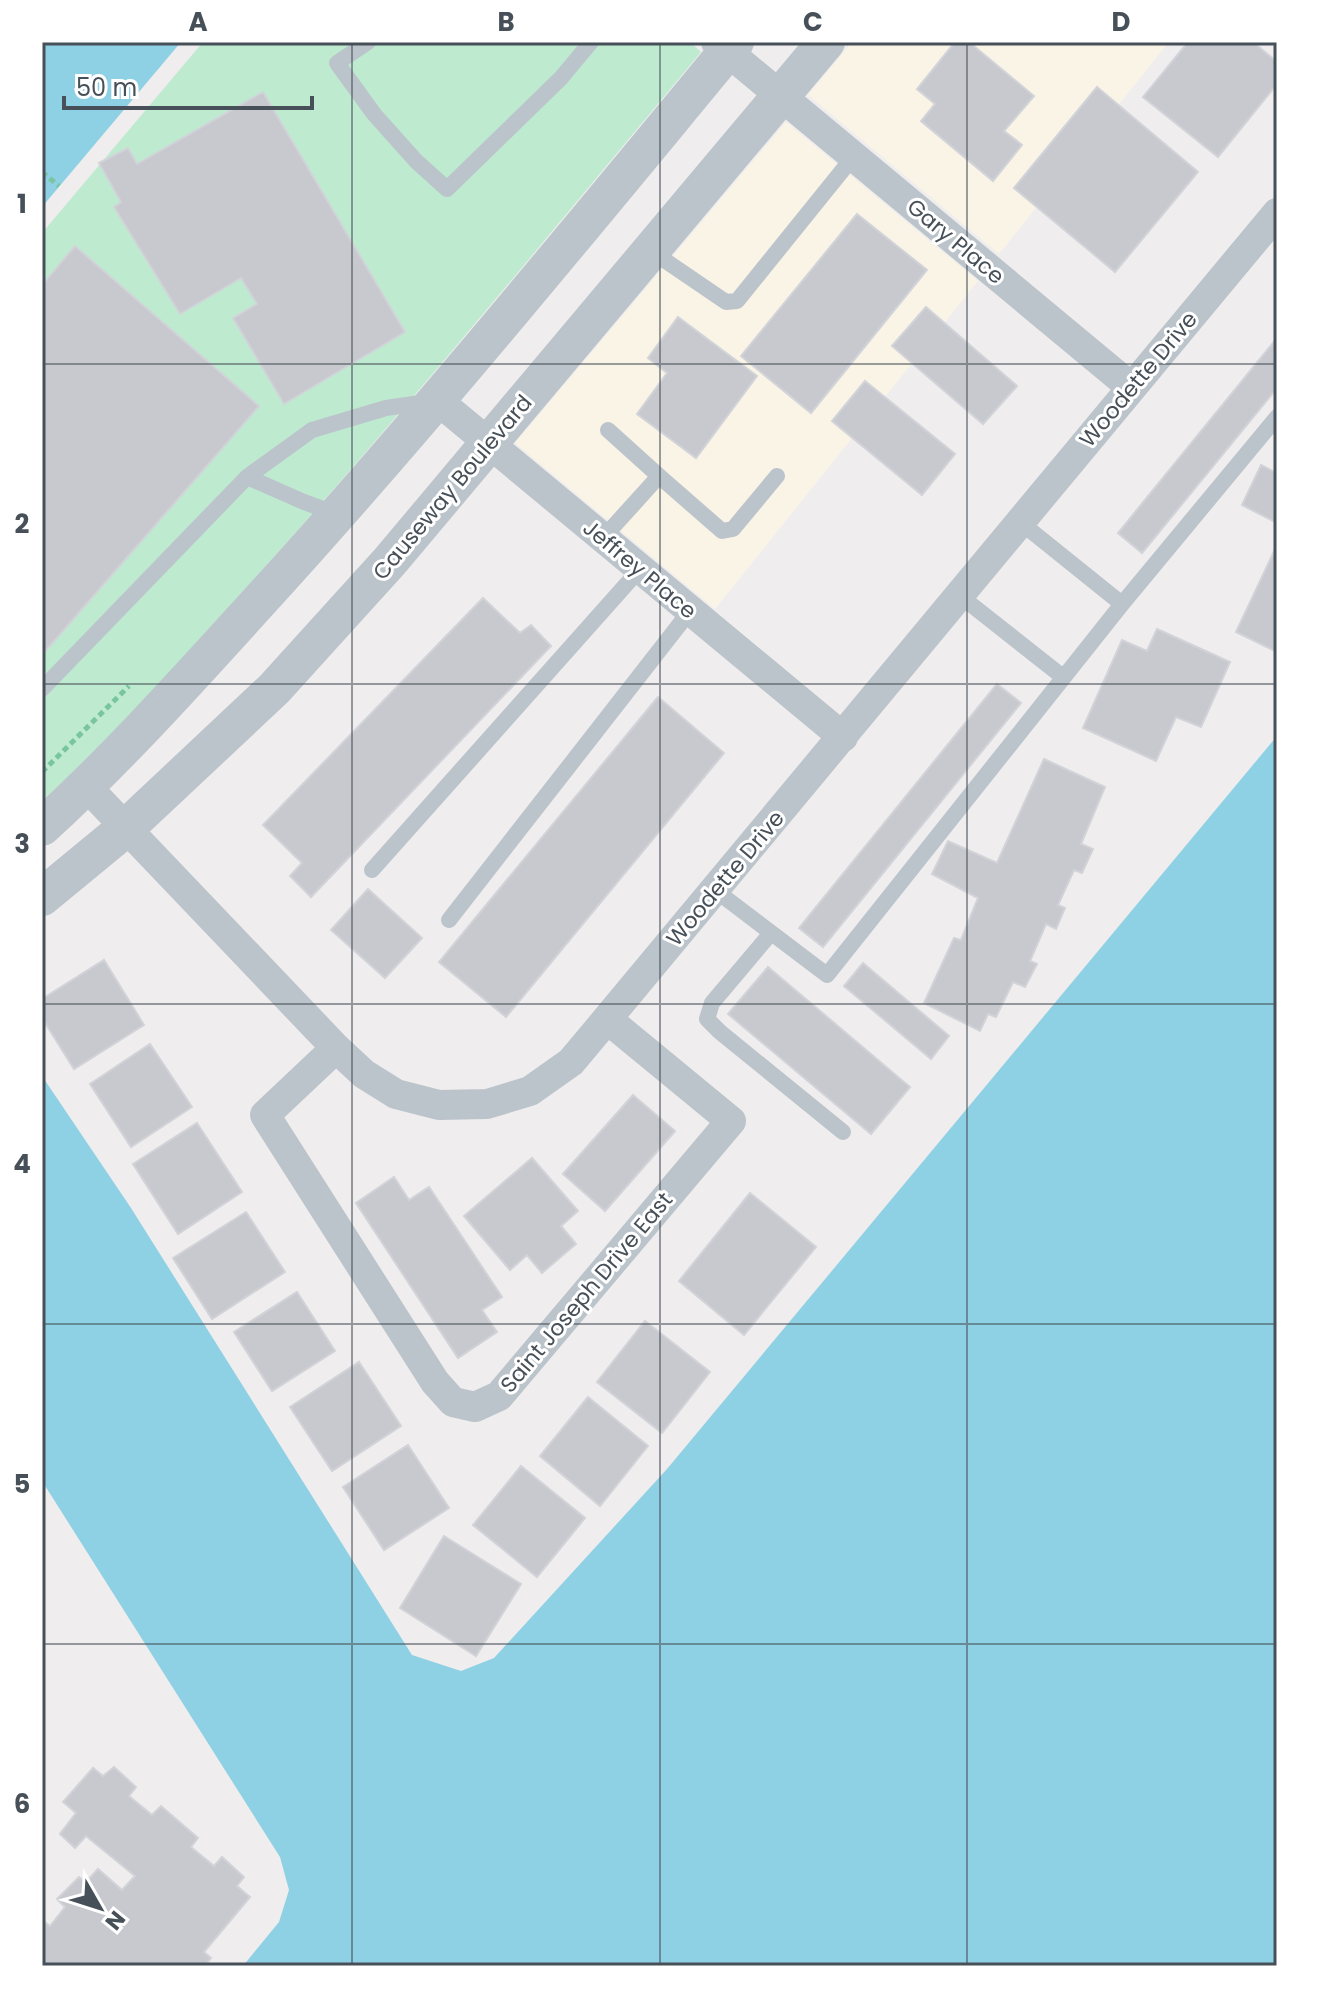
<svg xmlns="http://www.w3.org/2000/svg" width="1319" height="2008" font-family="Poppins,sans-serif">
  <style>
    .commercial { fill: #faf4e7 }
    .green { fill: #beead0 }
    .water { fill: #8fd1e4 }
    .building { fill: #c7c9cf; stroke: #d1d3d8; stroke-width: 2 }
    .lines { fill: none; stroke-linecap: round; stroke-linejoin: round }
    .path { stroke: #79c5a1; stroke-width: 5; stroke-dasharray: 6 4; stroke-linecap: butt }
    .service { stroke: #bcc4cb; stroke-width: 16 }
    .minor { stroke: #bcc4cb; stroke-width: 30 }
    .tertiary { stroke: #bcc4cb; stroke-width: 38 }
    .grid { fill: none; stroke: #475058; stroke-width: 2; stroke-opacity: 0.55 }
    .labels { text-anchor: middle; stroke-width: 6; stroke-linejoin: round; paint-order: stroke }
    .street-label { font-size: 22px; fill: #475058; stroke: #fff }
    .neatline { fill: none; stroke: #475058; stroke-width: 3 }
    .grid-label { font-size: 26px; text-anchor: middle; font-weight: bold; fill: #475058 }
  </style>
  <rect width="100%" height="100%" fill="#efeded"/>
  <path class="commercial" d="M852 42H1169L999 254 808 95Z
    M786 122 978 281 715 609 515 443Z"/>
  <path class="green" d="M203 42H690L701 52C550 233 401 417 243 591 178 663 114 736 42 801V233Z"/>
  <path class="water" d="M42 42H181L42 207Z
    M1277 736V1966H243L279 1922 289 1890 280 1857 42 1481V1076L131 1208 412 1655 461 1671 494 1658 667 1469Z"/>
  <path class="building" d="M955 42H969L1034 96 1004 131 1022 145 993 181 921 121 935 104 917 89Z
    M1188 42H1253L1277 62V84L1218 157 1143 97Z
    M1097 87 1198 172 1115 272 1014 188Z
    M263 92 405 332 284 404 233 318 257 304 241 278 180 314 114 207 121 202 99 163 128 148 137 164Z
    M857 214 927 270 811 413 741 356Z
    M75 246 259 406 42 655V285Z
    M926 307 1017 386 983 424 892 346Z
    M678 317 757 376 696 458 637 414 667 373 648 358Z
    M1277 338V388L1142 553 1118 533Z
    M865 381 955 454 922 495 832 421Z
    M1261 465 1277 473V523L1242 505Z
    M1277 545V652L1236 632Z
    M483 598 520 633 531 625 551 646 311 897 290 876 302 863 263 825Z
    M1157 629 1230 662 1201 727 1176 717 1156 761 1083 728 1122 640 1147 651Z
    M997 684 1021 703 823 947 799 928Z
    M658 697 724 753 506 1017 439 962Z
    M1044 759 1105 787 1081 844 1093 849 1082 873 1074 870 1058 905 1065 908 1056 929 1046 924 1030 961 1037 964 1025 987 1013 982 996 1017 988 1014 980 1031 924 1003 954 938 961 940 978 898 932 874 948 841 997 863Z
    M368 889 422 938 385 978 331 930Z
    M104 960 144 1025 74 1069 42 1018V999Z
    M863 963 949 1036 931 1059 844 986Z
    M768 967 910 1087 871 1134 728 1014Z
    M150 1044 192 1107 131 1147 90 1084Z
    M633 1095 675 1131 605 1211 563 1174Z
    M197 1123 242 1192 178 1234 133 1164Z
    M532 1158 578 1211 561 1226 576 1244 542 1273 527 1255 510 1270 464 1216Z
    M394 1177 409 1200 429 1187 502 1297 482 1310 497 1332 458 1358 356 1203Z
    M750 1193 816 1247 744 1335 679 1281Z
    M246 1212 285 1272 212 1319 173 1258Z
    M297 1292 335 1351 272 1391 234 1332Z
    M645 1321 710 1372 662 1433 597 1382Z
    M359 1362 401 1426 332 1471 290 1407Z
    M588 1397 648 1446 600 1506 540 1456Z
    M408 1445 449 1508 384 1550 343 1487Z
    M521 1466 585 1518 537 1577 473 1525Z
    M444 1536 521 1584 476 1656 400 1608Z
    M114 1767 136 1787 129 1796 152 1815 161 1806 198 1838 191 1847 214 1866 222 1857 244 1877 237 1886 250 1897 204 1952 211 1958 205 1966H42V1920L50 1926 65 1907 57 1899 79 1877 86 1882 98 1869 122 1890 135 1876 86 1836 75 1848 60 1834 76 1813 63 1802 93 1768 103 1776Z"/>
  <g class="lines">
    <path class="path" d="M42 172 59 186
      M42 772 129 686"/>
    <path class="service" d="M368 42 337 63 374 114 416 161 447 189 561 78 591 42
      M651 251 726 302 737 301 854 156
      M608 430 659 476
      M247 477 304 502 337 514
      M1020 522 1122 604
      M603 538 659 476 722 531 733 529 777 476
      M959 595 1063 677
      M42 689 247 477 312 430 386 408 427 402
      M372 870 640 569
      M715 890 827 975 1122 604 1277 417
      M449 920 690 611
      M771 933 712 1003 707 1019 720 1032 843 1132"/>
    <path class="minor" d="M716 42 1131 387
      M437 400 843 737
      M87 787 336 1048 364 1074 396 1094 439 1105 487 1104 530 1091 571 1062 607 1019 1277 213
      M336 1048 265 1115 435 1382 453 1402 475 1407 499 1396 731 1121 607 1019"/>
    <path class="tertiary" d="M42 827C121 755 192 675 264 596 427 417 580 229 735 42
      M42 897 127 827 274 689 390 561 826 42"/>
  </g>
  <path class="grid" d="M352 42V1966M660 42V1966M967 42V1966M42 364H1277M42 684H1277M42 1004H1277M42 1324H1277M42 1644H1277"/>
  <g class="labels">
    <g class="street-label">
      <text transform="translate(956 241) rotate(40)" y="8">Gary Place</text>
      <text transform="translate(1138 379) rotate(-50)" y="8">Woodette Drive</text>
      <text transform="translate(452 487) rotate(-50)" y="8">Causeway Boulevard</text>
      <text transform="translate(640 569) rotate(40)" y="8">Jeffrey Place</text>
      <text transform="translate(725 878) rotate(-50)" y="8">Woodette Drive</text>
      <text transform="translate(586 1292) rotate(-50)" y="8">Saint Joseph Drive East</text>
    </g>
  </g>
  <rect width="1319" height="2008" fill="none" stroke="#ffffff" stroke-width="88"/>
  <g transform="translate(100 1908) rotate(129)" stroke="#ffffff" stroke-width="6" paint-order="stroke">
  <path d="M0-6L14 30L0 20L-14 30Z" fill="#475058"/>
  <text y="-12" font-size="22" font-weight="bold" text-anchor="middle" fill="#475058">N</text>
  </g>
  <path d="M64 96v12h248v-12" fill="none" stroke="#475058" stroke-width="4"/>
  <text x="76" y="96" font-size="24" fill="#475058" stroke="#ffffff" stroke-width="6" paint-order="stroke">50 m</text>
  <rect x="44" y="44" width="1231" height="1920" class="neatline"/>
  <g class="grid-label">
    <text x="198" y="31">A</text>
    <text x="506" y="31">B</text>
    <text x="813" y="31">C</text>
    <text x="1121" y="31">D</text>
    <text x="22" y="213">1</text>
    <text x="22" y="533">2</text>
    <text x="22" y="853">3</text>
    <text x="22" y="1173">4</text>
    <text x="22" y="1493">5</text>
    <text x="22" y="1813">6</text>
  </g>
</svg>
